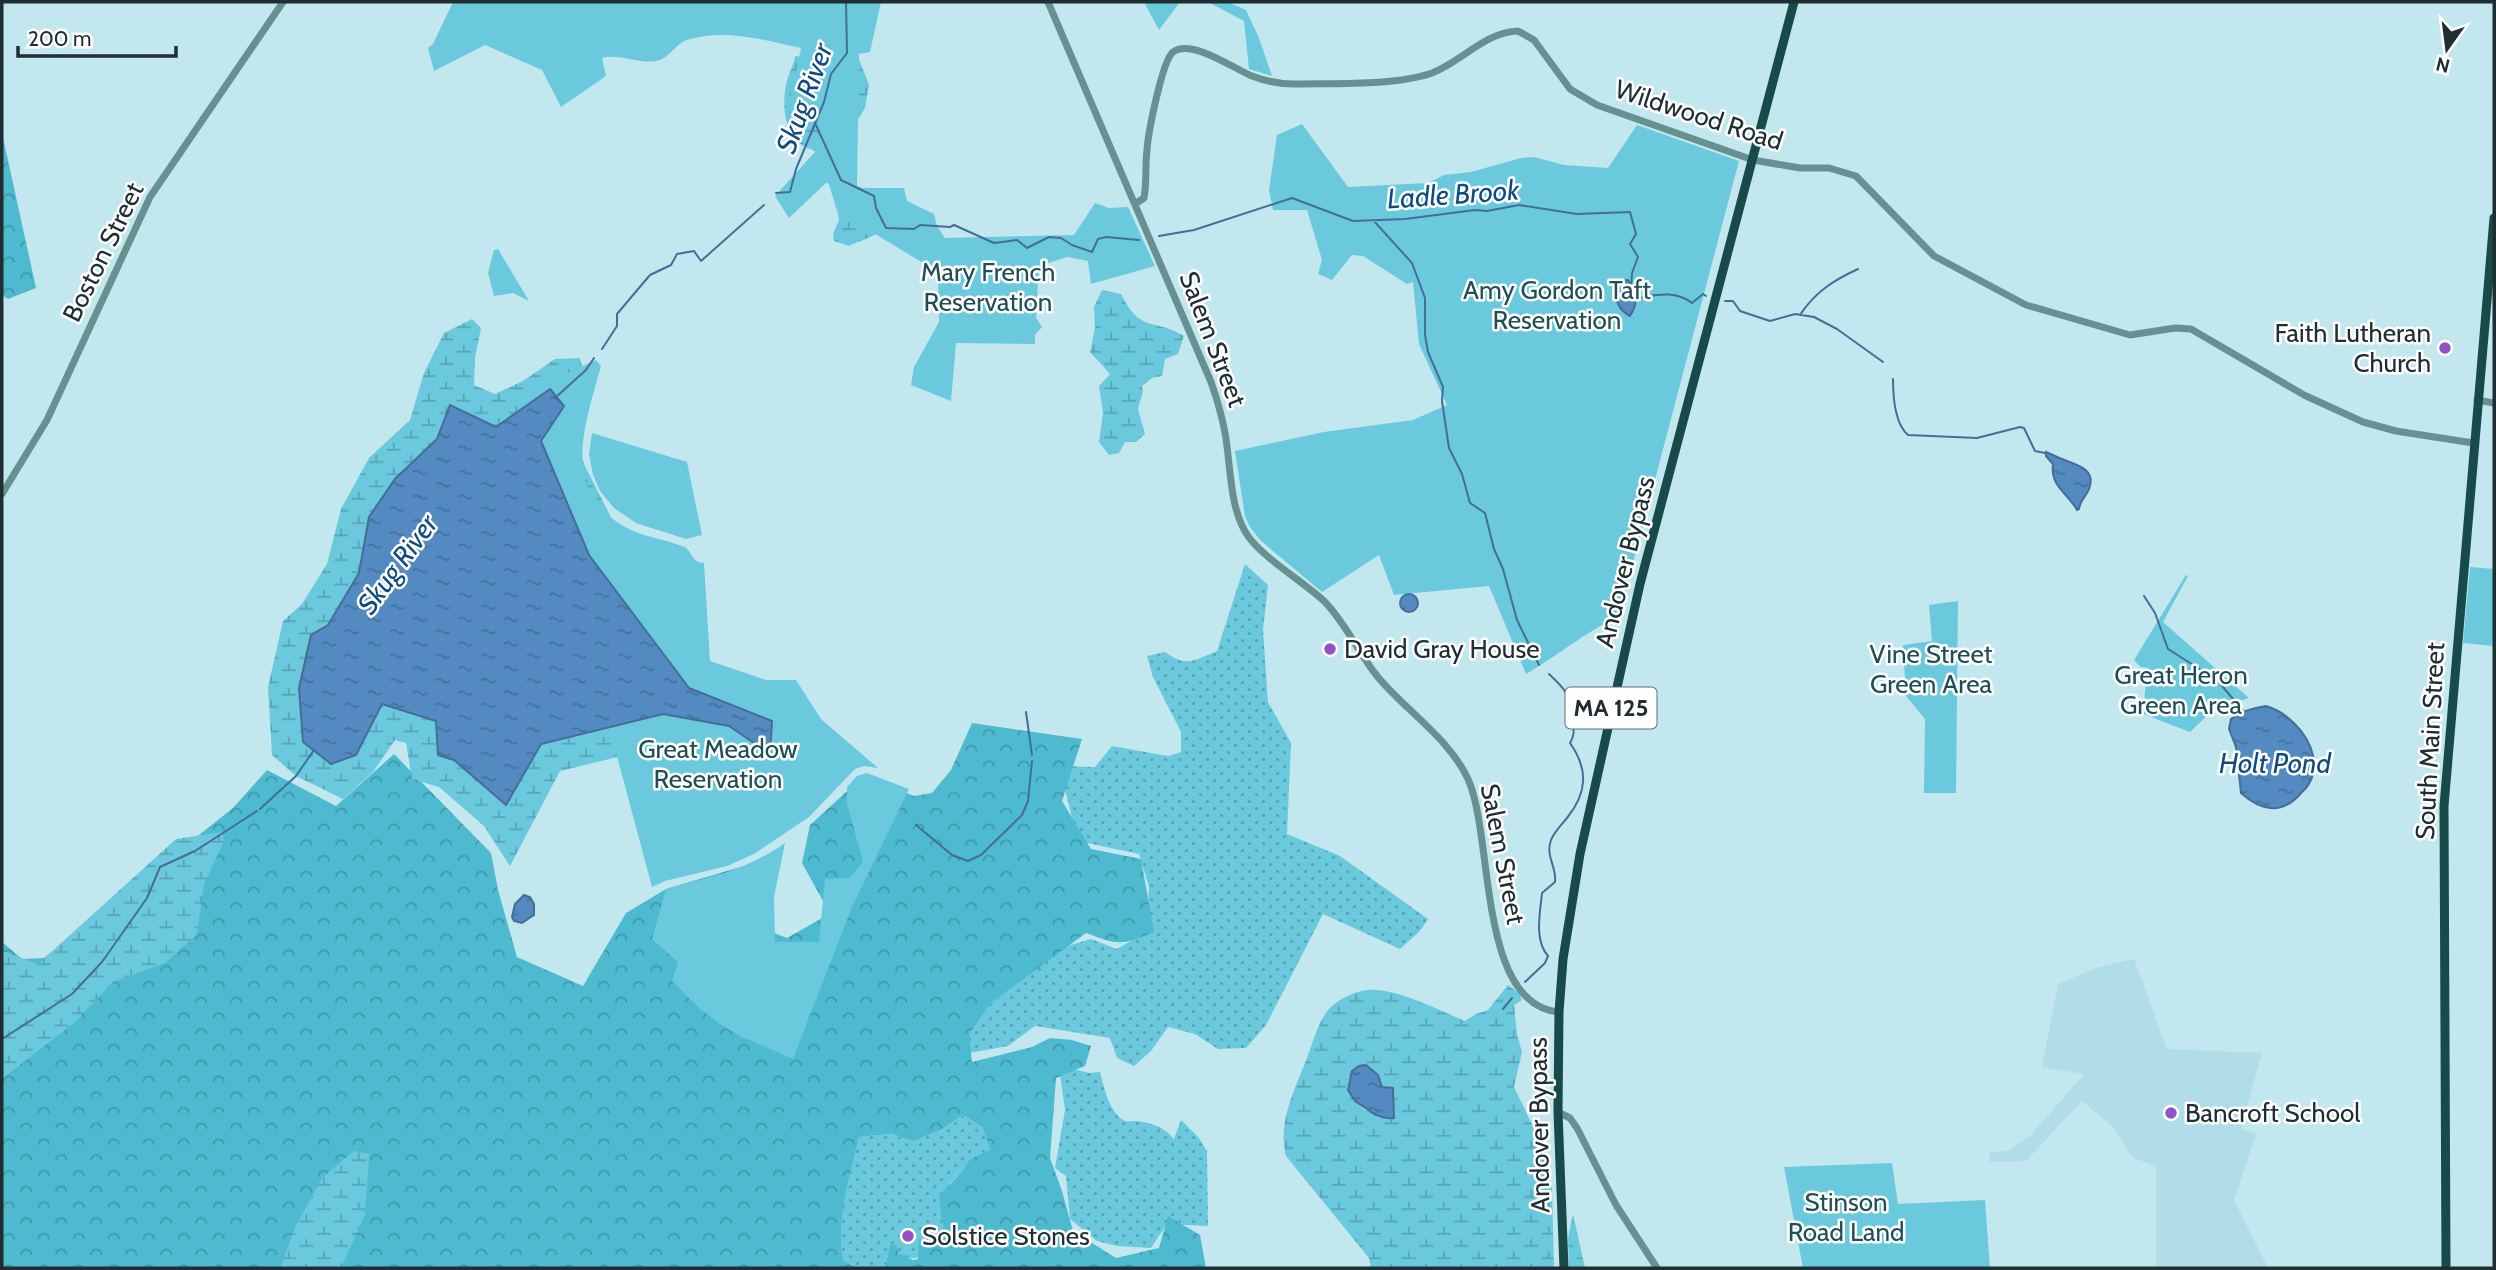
<svg xmlns="http://www.w3.org/2000/svg" width="2496" height="1270" font-family="Cabin,sans-serif">
  <style>
    .built { fill: #b0dde7 }
    .grass { fill: url(#grass-dots) }
    .forest { fill: url(#forest-crowns) }
    .wetland { fill: url(#wetland-marsh); fill-rule: evenodd }
    .green { fill: #6ac9dd }
    .water { fill: url(#water-ripples); stroke: #446e96; stroke-width: 2 }
    .lines { fill: none; stroke-linecap: round; stroke-linejoin: round }
    .stream { stroke: #446e96; stroke-width: 2 }
    .tertiary { stroke: #679190; stroke-width: 7 }
    .primary { stroke: #184a49; stroke-width: 9 }
    .poi-dot { fill: #9152c8; stroke: #fff; stroke-width: 2.5 }
    .labels { text-anchor: middle; stroke-width: 5; stroke-linejoin: round; paint-order: stroke }
    .shield { fill: #fff; stroke: #636d6f; stroke-width: 2 }
    .shield-label { font-size: 24px; font-weight: bold; fill: #202e31 }
    .street-label { font-size: 26px; fill: #202e31; stroke: #fff }
    .park-label { font-size: 26px; fill: #1f4e57; stroke: #fff }
    .poi-label { font-size: 26px; fill: #202e31; stroke: #fff; text-anchor: start }
    .water-label { font-size: 28px; font-style: italic; fill: #0f4b80; stroke: #fff }
  </style>
  <defs>
    <pattern id="grass-dots" width="8" height="8" patternUnits="userSpaceOnUse" patternTransform="scale(1.75)"><rect width="8" height="8" fill="#6ac9dd"/><path d="M2 2h.1M6 6h.1" fill="none" stroke="#57a4b4" stroke-width="1.8" stroke-linecap="round"/></pattern>
    <pattern id="forest-crowns" width="20" height="18" patternUnits="userSpaceOnUse" patternTransform="scale(1.75)"><rect width="20" height="18" fill="#4dbacf"/><path d="M2 6a3 3 0 1 1 6 0M12 15a3 3 0 1 1 6 0" fill="none" stroke="#4098a9"/></pattern>
    <pattern id="wetland-marsh" width="20" height="14" patternUnits="userSpaceOnUse" patternTransform="scale(1.75)"><rect width="20" height="14" fill="#6ac9dd"/><path d="M1 5h8M5 5V1M11 12h8M15 12V8" fill="none" stroke="#57a4b4"/></pattern>
    <pattern id="water-ripples" width="26" height="14" patternUnits="userSpaceOnUse" patternTransform="scale(1.75)"><rect width="26" height="14" fill="#538ac1"/><path d="M2 4q2-2 4 0t4 0M15 11q2-2 4 0t4 0" fill="none" stroke="#44719d"/></pattern>
  </defs>
  <rect width="100%" height="100%" fill="#c3e7ef"/>
  <path class="built" d="M2134 959 2167 1049 2262 1053 2241 1129 2256 1134 2234 1200 2268 1268H2156V1166L2133 1158 2112 1126 2082 1101 2026 1161 1990 1162 1989 1152 2009 1151 2030 1136 2084 1074 2042 1067 2058 984 2096 968Z"/>
  <path class="grass" d="M1245 564 1268 585 1263 630 1268 702 1291 743 1287 834 1340 856 1428 919 1420 931 1400 949 1323 914 1266 1025 1246 1048 1218 1049 1195 1034 1168 1027 1151 1051 1134 1066 1117 1058 1110 1038 1035 1026 1008 1046 969 1053 965 1041 991 1003 1064 947 1091 939 1117 949 1146 932 1149 887 1139 854 1078 841 1059 766 1095 767 1112 746 1168 756 1181 752V732L1153 677 1147 656 1165 652C1186 668 1195 660 1217 651Z
    M1066 1067 1089 1073 1100 1072C1104 1087 1109 1113 1125 1121 1128 1122 1132 1121 1136 1121 1152 1123 1163 1126 1174 1139L1181 1120 1199 1138 1207 1151 1208 1226 1167 1224 1151 1248 1117 1246 1097 1241 1070 1219 1066 1176 1055 1168 1065 1110 1060 1074Z
    M963 1115 982 1127 990 1149 969 1160 961 1173 949 1184 942 1223 944 1239C923 1255 912 1270 890 1245L885 1268H856L843 1260C836 1220 850 1175 859 1137L891 1134 913 1141 941 1130Z"/>
  <path class="forest" d="M2 133 36 288 8 299 2 295Z
    M972 723 1082 739 1062 801 1091 849 1141 859 1154 932C1121 946 1118 945 1086 933L991 1003 969 1035 972 1062 1032 1047 1050 1038 1072 1040 1091 1046 1085 1066 1056 1078 1050 1158 1062 1191 1073 1231 1116 1258 1159 1248 1168 1216 1200 1235 1206 1268H885L890 1245 893 1242 897 1247 898 1253 913 1260 918 1259 919 1239H944L939 1195 961 1173 969 1160 990 1149 982 1127 963 1115 941 1130 913 1141 891 1134 859 1137C850 1176 836 1220 843 1260L856 1268H2V942L22 959 44 958 233 808 267 770 336 806 394 754 491 853 498 890 517 957 583 986 626 913 666 889 771 858 769 931 787 938 824 917 827 908 802 863 810 825 856 783 874 780 914 796 932 793 951 770Z"/>
  <path class="wetland" d="M857 54 869 85 865 108 850 133 855 185 871 192 879 232C871 238 859 241 849 246L834 241 833 234 839 220 833 185 820 181 819 161 814 150C783 144 780 102 788 77 791 69 794 64 795 56L809 58Z
    M1102 290 1121 294C1141 334 1152 317 1184 336L1178 354 1165 359 1162 376 1152 378 1142 386 1143 391 1138 409 1145 434 1136 442H1125L1119 453 1109 455 1099 442 1103 413 1099 386 1110 374 1090 352 1095 328 1094 307Z
    M472 319 481 328 475 358 474 385 495 394 523 381 555 359 580 358 586 381 573 434 585 466 620 535 622 756 560 771 510 866 484 826 439 787 412 779 406 743 395 740 373 772 343 799 296 776 272 755 268 687 283 621 302 604 327 564 341 509 369 458 410 420 424 373 444 333Z
    M222 832 224 841 204 884 197 934 165 963 113 982 75 1022 2 1079V951L38 964 176 839Z
    M1508 985 1519 993 1522 1000 1514 1005 1517 1034 1522 1052 1514 1087 1543 1147 1552 1188 1554 1268H1371L1369 1258 1286 1156C1277 1123 1295 1089 1307 1058 1313 1042 1318 1022 1329 1009 1337 1000 1355 991 1368 990 1397 988 1438 1010 1465 1021L1476 1014 1488 1010ZM1367 1065 1378 1075 1382 1087 1394 1093V1104C1384 1109 1374 1117 1364 1109 1361 1106 1358 1103 1355 1101L1351 1093Z
    M354 1151 369 1154 365 1215 341 1268H283L281 1266 295 1227 322 1178Z
    M1573 1214 1585 1268H1569L1568 1238Z"/>
  <path class="green" d="M453 2H881L870 52 859 54 857 188H904L907 201 934 214 937 226 945 238 1074 235 1095 203 1109 208 1128 207 1155 266 1091 284 1088 261 1067 257 1039 266 1036 318 1042 327 1035 335V344L956 343 951 401 911 385 914 367 939 322 938 272 837 211 828 181 789 218 775 196 824 142 816 120 788 112 801 48C766 40 722 28 687 40 675 44 669 59 656 61 638 64 618 53 602 58L606 76 561 107 542 70 485 45 434 71 428 48 433 44Z
    M1144 2H1180L1159 30Z
    M1208 2H1228L1246 10 1259 38 1272 76 1249 69 1244 21Z
    M1302 124 1348 187 1428 183 1444 175 1471 172 1521 158 1534 157 1564 165 1608 168 1637 125 1739 161 1619 616C1586 632 1558 655 1526 674L1489 586 1394 595 1379 555 1322 592 1260 540 1250 527 1245 516 1235 451 1324 432 1413 420 1447 405 1419 344 1413 282 1407 284 1363 256 1352 255 1332 280 1318 274 1322 260 1307 210H1273L1269 190 1277 135Z
    M498 249 529 301 513 293 494 296 488 273 494 250Z
    M596 360 601 366C585 425 558 492 629 529 641 535 656 538 670 542 674 544 681 545 685 547 694 554 691 562 704 563L710 661 766 680H796L821 719 878 768 864 766 855 769 809 817 754 854 727 866 665 881 652 887 520 394Z
    M592 433 687 462 702 535 686 539 636 523 614 508 600 491 593 475 589 454Z
    M2470 567 2494 569V646L2463 643Z
    M2186 575 2188 576 2163 622 2249 698 2215 708 2190 732 2143 714 2147 668 2141 667 2134 660Z
    M1958 601 1956 793H1924L1925 719 1906 696 1903 645 1932 641 1929 605Z
    M867 773 909 789 852 907 793 1059 738 1035 720 1024 699 1008 672 981 678 962 652 939 666 889C711 877 745 871 785 843L774 897 775 942H819L825 879 849 878 863 862 847 804V787L857 776Z
    M1892 1163 1898 1204 1985 1200 1990 1268H1803L1784 1167Z"/>
  <path class="water" d="M1628 280C1636 293 1639 303 1630 316 1615 308 1615 296 1617 281Z
    M550 389 564 406 541 441 589 555 689 688 772 721 770 754 729 726 663 714 541 744 506 805 454 760 438 755 436 721 382 704 356 755 331 764 303 742 299 688 311 635 328 625 359 573 369 517 395 479 437 439 450 405 496 427Z
    M2046 452C2052 454 2056 457 2062 459 2075 465 2097 468 2089 489 2086 497 2080 500 2079 509L2077 510C2068 493 2050 487 2053 464L2046 456Z
    M1400 603a9 9 0 1 1 18 0a9 9 0 1 1-18 0Z
    M2266 706C2292 714 2319 744 2313 773 2312 780 2307 788 2302 792 2283 815 2262 812 2241 793L2236 747 2229 729 2231 719C2242 711 2252 708 2266 706Z
    M524 895 530 897 534 904V915L522 923 514 921 512 917 515 904Z
    M1366 1065 1378 1075 1382 1087 1393 1088 1394 1118C1376 1120 1368 1108 1355 1101L1348 1090 1352 1071 1359 1066Z"/>
  <g class="lines">
    <path class="stream" d="M815 123 841 180 874 196 876 208 886 228 914 229 920 225 950 227 954 225 994 243 1017 240 1027 248 1049 237 1061 238 1072 245 1092 252 1098 239 1106 237 1139 240
      M776 193 790 192 796 169 824 102 831 74 847 53 846 2
      M1373 220 1412 263 1425 298V335L1428 352 1443 387 1442 401 1449 448 1462 474 1470 503 1485 513 1494 549 1503 569 1517 620 1539 665
      M1159 236 1194 230 1292 198 1353 221 1405 219 1475 210 1487 211 1519 205 1577 214 1630 212 1636 234 1630 244 1638 257 1632 273 1631 288
      M1637 298C1657 295 1675 290 1692 303L1703 294 1706 296
      M1725 301H1733L1740 311 1770 321 1795 314 1814 317 1837 329 1883 362
      M1800 315C1815 292 1834 280 1858 269
      M602 349 617 326V314L650 275 671 265 677 254 694 251 701 261 764 205
      M1893 379C1893 396 1895 424 1908 435L1977 438 2020 427 2024 428 2035 451 2045 453
      M556 397 586 370 594 358
      M2144 596 2155 613 2168 649 2217 680 2244 712
      M1026 712 1032 755
      M260 809 296 776 314 750
      M916 825 952 855 968 861 981 855 1022 815 1028 801 1032 761
      M1525 982 1545 963 1548 956C1534 940 1540 913 1542 893L1555 882C1557 867 1545 856 1551 840 1554 832 1562 824 1567 818 1587 793 1589 770 1570 743 1576 733 1573 728 1572 716 1570 694 1565 689 1549 674
      M1503 1009 1512 998
      M2 1039 72 994 102 962 147 898 160 867 195 851 257 811"/>
    <path class="tertiary" d="M1048 2 1211 382C1217 399 1222 416 1225 433 1231 465 1229 509 1248 536 1263 558 1304 582 1325 602 1346 624 1358 652 1377 676 1405 710 1449 738 1468 779 1494 836 1477 1005 1559 1012
      M1135 204 1144 198C1147 182 1145 166 1147 150 1148 134 1162 61 1173 52 1191 38 1234 69 1252 76 1265 81 1279 84 1294 84 1334 83 1395 86 1432 73 1461 62 1485 32 1518 31L1534 40 1570 89 1597 105 1753 160 1800 168H1829L1856 176 1934 256 2026 305 2130 335 2175 328 2191 329 2304 395 2363 422 2396 431 2473 443
      M2477 400 2494 403
      M2 494 47 420 150 197 283 2
      M1558 1112 1570 1118 1577 1128 1616 1205 1657 1268"/>
    <path class="primary" d="M1564 1268 1558 1112 1559 1012 1563 959 1580 854 1640 584 1794 2
      M2446 1268 2444 806 2494 218"/>
  </g>
  <g class="poi-dot">
    <circle cx="2445" cy="348" r="7"/>
    <circle cx="1330" cy="649" r="7"/>
    <circle cx="2171" cy="1113" r="7"/>
    <circle cx="908" cy="1236" r="7"/>
  </g>
  <g class="labels">
    <rect class="shield" x="1565.5" y="687.5" width="91" height="41" rx="5"/>
    <g class="shield-label">
      <text x="1611" y="716">MA 125</text>
    </g>
    <g class="street-label">
      <text transform="translate(1699 115) rotate(18)" y="9">Wildwood Road</text>
      <text transform="translate(103 252) rotate(-64)" y="9">Boston Street</text>
      <text transform="translate(1213 339) rotate(69)" y="9">Salem Street</text>
      <text transform="translate(1625 562) rotate(-76)" y="9">Andover Bypass</text>
      <text transform="translate(2430 741) rotate(-87)" y="9">South Main Street</text>
      <text transform="translate(1503 854) rotate(79)" y="9">Salem Street</text>
      <text transform="translate(1539 1125) rotate(-91)" y="9">Andover Bypass</text>
    </g>
    <g class="park-label">
      <text x="988" y="281">Mary French<tspan x="988" dy="30">Reservation</tspan></text>
      <text x="1557" y="299">Amy Gordon Taft<tspan x="1557" dy="30">Reservation</tspan></text>
      <text x="1931" y="663">Vine Street<tspan x="1931" dy="30">Green Area</tspan></text>
      <text x="2181" y="684">Great Heron<tspan x="2181" dy="30">Green Area</tspan></text>
      <text x="718" y="758">Great Meadow<tspan x="718" dy="30">Reservation</tspan></text>
      <text x="1846" y="1211">Stinson<tspan x="1846" dy="30">Road Land</tspan></text>
    </g>
    <g class="poi-label">
      <text x="2431" y="342" text-anchor="end">Faith Lutheran<tspan x="2431" dy="30">Church</tspan></text>
      <text x="1344" y="658">David Gray House</text>
      <text x="2185" y="1122">Bancroft School</text>
      <text x="922" y="1245">Solstice Stones</text>
    </g>
    <g class="water-label">
      <text transform="translate(804 98) rotate(-70)" y="10">Skug River</text>
      <text transform="translate(1453 194) rotate(-4)" y="10">Ladle Brook</text>
      <text transform="translate(397 564) rotate(-54)" y="10">Skug River</text>
      <text x="2275" y="773">Holt Pond</text>
    </g>
  </g>
  <rect width="2496" height="1270" fill="none" stroke="#202e31" stroke-width="7"/>
  <g transform="translate(2447 49) rotate(194)" stroke="#ffffff" stroke-width="5" paint-order="stroke">
  <path d="M0-5L12 26L0 18L-12 26Z" fill="#202e31"/>
  <text y="-10" font-size="19" font-weight="bold" text-anchor="middle" fill="#202e31">N</text>
  </g>
  <path d="M18 46v10h158v-10" fill="none" stroke="#202e31" stroke-width="3.5"/>
  <text x="28" y="46" font-size="21" fill="#202e31" stroke="#ffffff" stroke-width="5" paint-order="stroke">200 m</text>
</svg>
